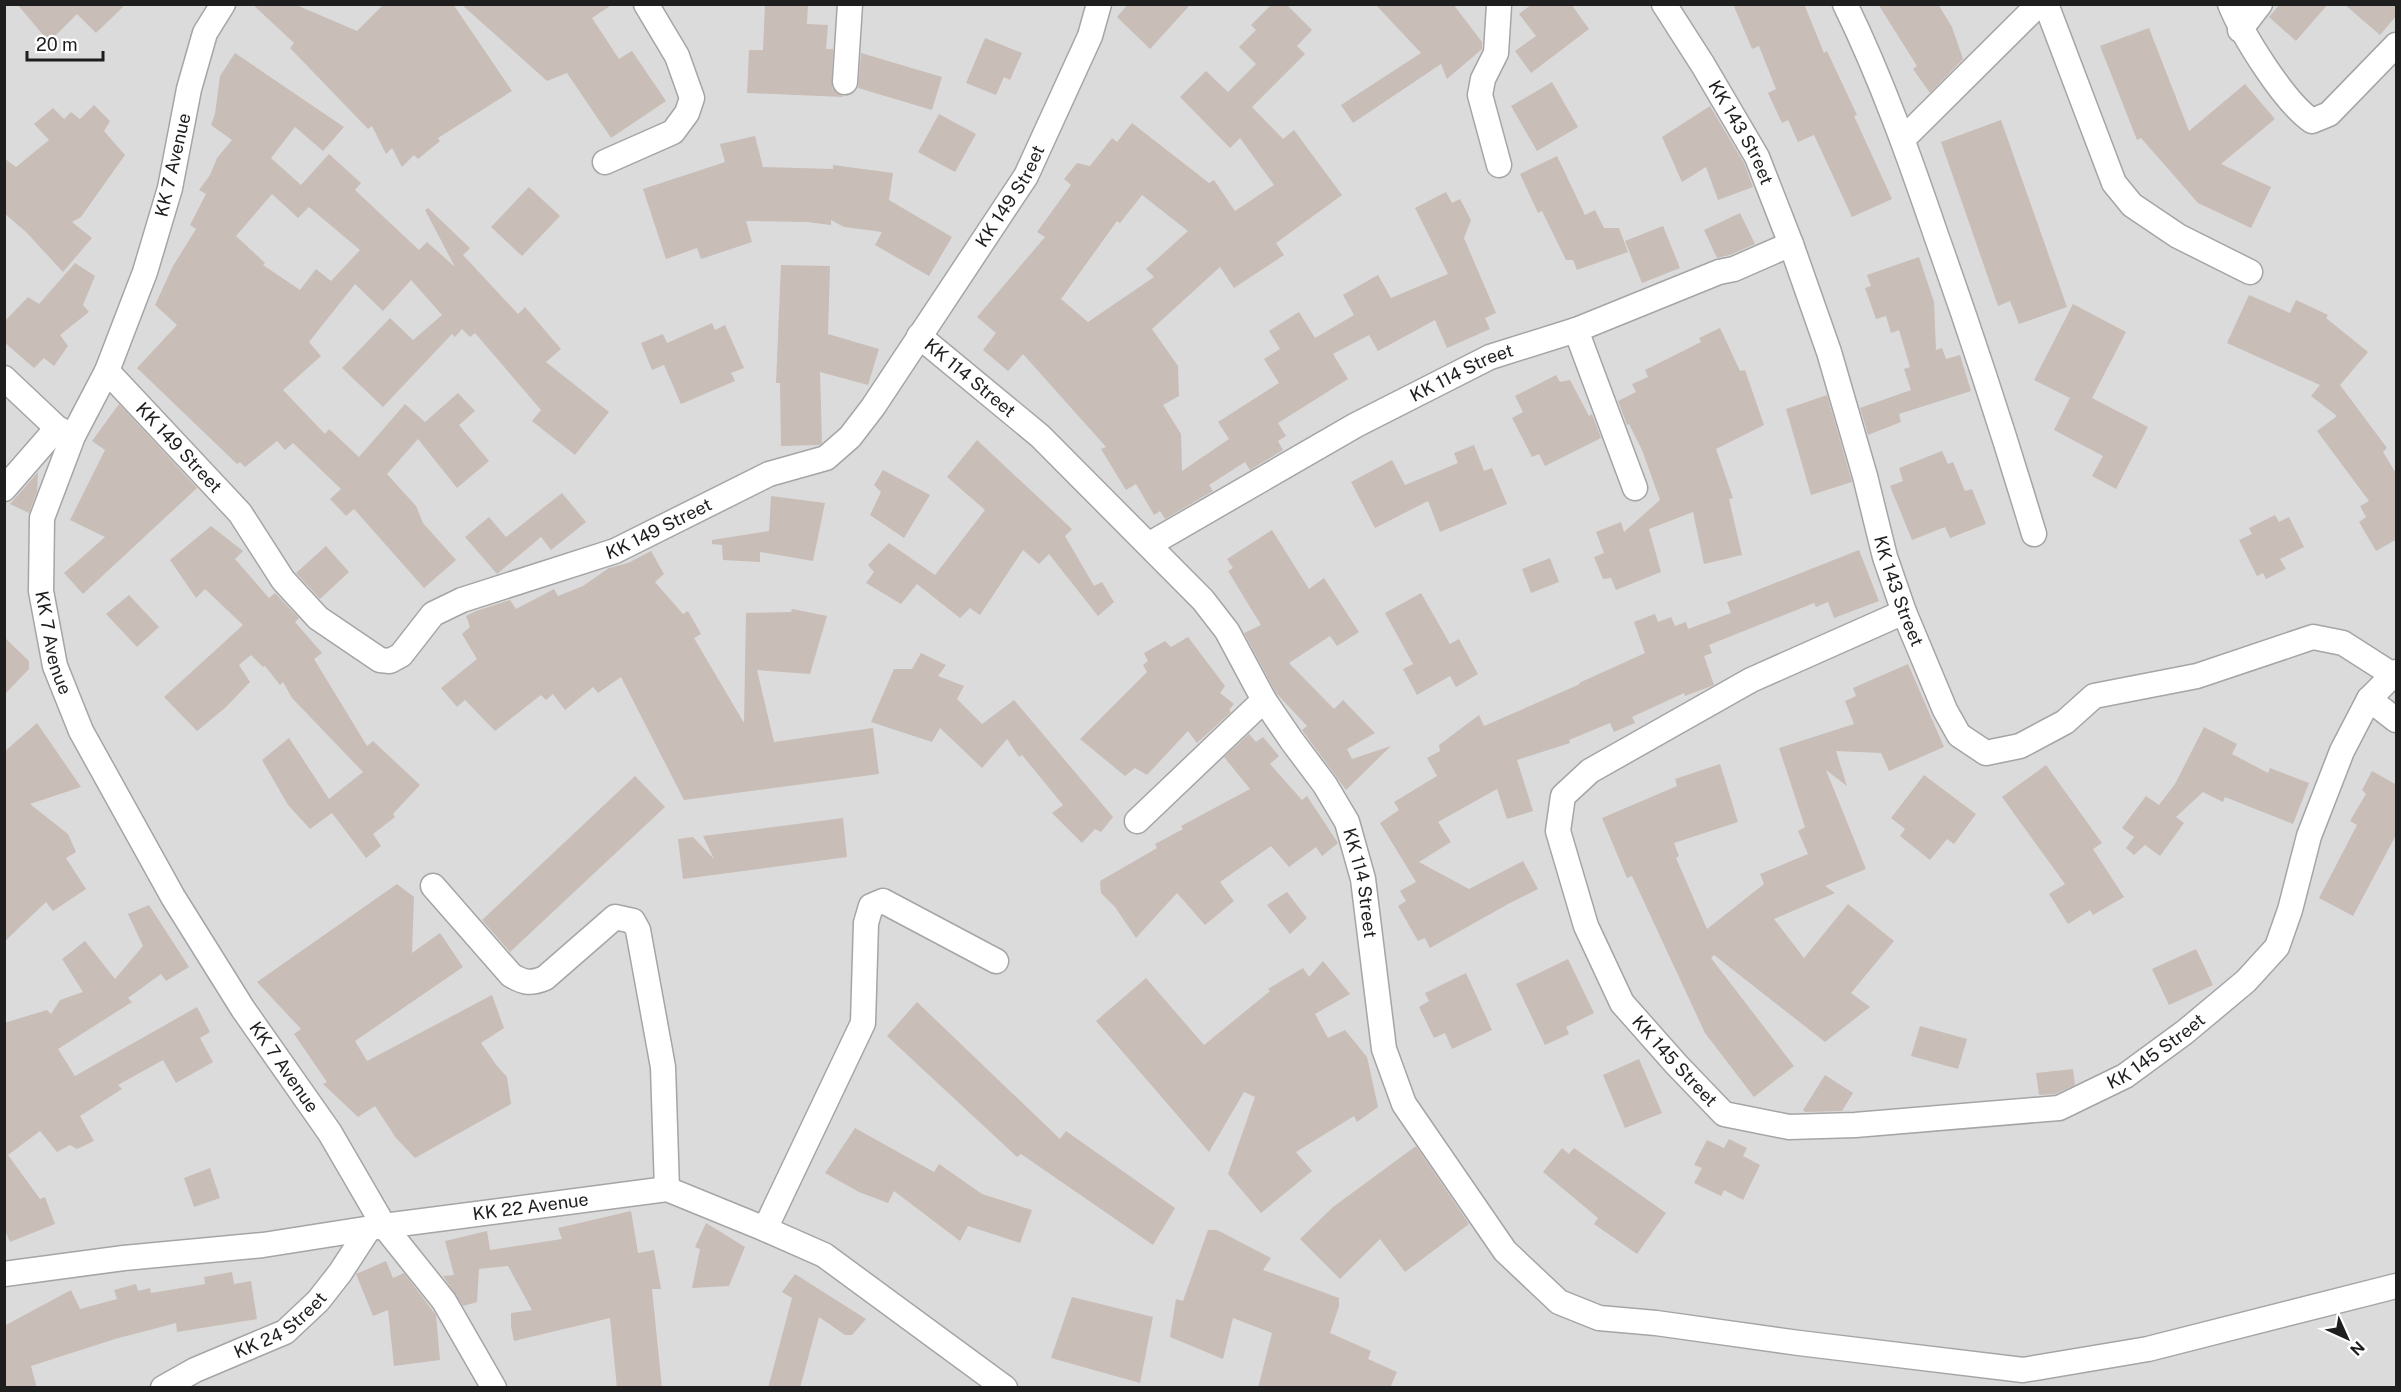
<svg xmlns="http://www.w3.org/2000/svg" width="2401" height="1392" font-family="'Public Sans',sans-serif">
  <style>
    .residential { fill: #dcdbdb }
    .building { fill: #c8bdb7; fill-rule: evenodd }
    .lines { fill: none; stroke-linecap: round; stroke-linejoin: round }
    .minor-casing { stroke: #a5a5a5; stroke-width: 27 }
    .minor { stroke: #fff; stroke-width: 24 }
    .labels { text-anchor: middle; stroke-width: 4.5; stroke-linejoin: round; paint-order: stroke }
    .street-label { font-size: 18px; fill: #1e1e1e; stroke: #fff }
  </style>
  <rect width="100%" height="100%" fill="#f0ebe4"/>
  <path class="residential" d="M5 5H2396V1387L5 1388Z"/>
  <path class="building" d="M17 4H126L96 33 77 14 49 42Z
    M252 4H294L357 31 384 4H453L512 91 438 138 440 141 418 159 414 155 402 167 392 148 386 154 372 126 368 129 290 48 294 43Z
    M461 4H613L592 18 619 59 632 51 666 101 611 138 567 73 547 81Z
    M765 4H808L807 24 828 25 826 49H833L832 88 844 97 747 93 749 50H763Z
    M1128 4H1191L1150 49 1117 17Z
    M1272 4H1286L1312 30 1297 46 1305 54 1252 107 1283 139 1294 130 1342 195 1276 243 1284 255 1234 288 1220 267 1152 329 1178 366 1179 396 1163 405 1181 434 1182 471 1229 439 1218 422 1279 383 1264 359 1280 349 1269 331 1299 312 1315 338 1354 315 1343 295 1378 275 1391 298 1448 274 1415 208 1446 192 1452 203 1460 199 1471 220 1464 238 1496 313 1485 318 1490 329 1447 348 1435 320 1378 351 1369 335 1333 354 1348 379 1278 423 1286 436 1278 441 1283 450 1250 470 1245 462 1209 485 1213 491 1165 519 1160 511 1154 515 1136 484 1126 490 1101 449 1106 447 1023 354 1008 371 983 350 996 333 977 317 1045 237 1037 232 1071 185 1064 179 1077 163 1090 166 1112 138 1117 142 1132 123 1209 183 1214 180 1235 211 1274 185 1240 138 1230 148 1180 97 1206 71 1228 92 1256 64 1239 47 1256 30 1251 25ZM1142 195 1188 231 1146 269 1154 277 1088 322 1061 299 1117 221 1120 223Z
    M1375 4H1453L1482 42V49L1447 79 1441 64 1353 123 1341 105 1421 53Z
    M1532 4H1571L1589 29 1531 73 1515 51 1536 36 1519 14Z
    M1733 4H1804L1824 53 1827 51 1857 115 1854 116 1892 199 1852 217 1814 135 1798 142 1788 120 1782 123 1768 93 1776 89 1759 46 1752 49Z
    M1878 4H1938L1952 27 1963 59 1930 93 1913 69 1917 66Z
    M2280 4H2328L2296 41 2269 17Z
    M2344 4H2397V15L2380 35Z
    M2149 28 2189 131 2245 84 2275 119 2221 164 2271 187 2251 228 2198 203 2141 138 2137 140 2100 46Z
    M985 38 1022 53 1010 80 1004 77 996 95 966 83Z
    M235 53 344 127 323 151 295 127 271 158 301 185 329 154 361 183 355 190 419 250 427 242 455 267 425 210 428 208 470 248 463 255 518 314 525 307 561 349 546 362 609 412 575 455 532 421 541 410 475 333 470 337 462 329 455 337 452 334 383 407 342 368 390 318 413 340 442 315 411 280 383 311 355 284 309 342 321 356 283 390 325 434 329 429 359 457 405 404 425 422 458 393 475 411 459 425 489 461 457 488 418 439 387 474 416 506 423 523 456 560 424 588 354 509 346 516 330 499 341 489 293 443 285 450 277 441 245 467 240 462 237 464 137 368 177 325 155 305 173 266 196 229 190 225 206 194 199 190 210 175 217 158 232 140 211 125 215 114 220 76ZM272 194 298 218 309 207 360 250 331 281 316 269 300 290 263 265 265 263 236 236Z
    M861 53 942 77 932 110 858 88Z
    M1552 82 1578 127 1537 151 1511 106Z
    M94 105 110 121 104 131 125 155 81 217 72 222 92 238 63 272 26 232 4 213V158L16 167 49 140 34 124 53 108 64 119 71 112 80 119Z
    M1710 106 1744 163 1753 187 1718 200 1706 167 1682 182 1662 137Z
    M939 114 976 134 955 172 918 152Z
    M2001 120 2067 307 2019 324 2010 301 1998 306 1941 142Z
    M755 136 763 167 833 169V165L893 173 889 200 952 237 929 276 875 245 882 232 844 227 831 220V225L807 222 746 221 752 242 701 259 697 248 666 259 643 189 725 162 720 144Z
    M1557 156 1585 215 1595 210 1604 228H1619L1628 252 1577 270 1573 260H1566L1542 211 1538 213 1520 174Z
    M529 187 560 216 522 256 491 227Z
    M1740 213 1755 244 1730 255 1717 258 1704 230Z
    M1663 226 1680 268 1642 283 1625 241Z
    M1919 257 1934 302 1936 350 1942 348 1946 359 1960 355 1971 391 1899 414 1901 422 1868 435 1860 408 1911 390 1904 369 1910 367 1899 330 1891 333 1886 316 1876 319 1865 288 1871 286 1867 275Z
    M75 263 95 276 83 305 89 312 60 335 68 346 54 366 44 358 34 368 4 342V322L28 297 39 304Z
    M781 265 830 266 828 334 879 349 868 385 820 372 822 443 820 445 781 446 780 383H776Z
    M2249 295 2290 313 2296 300 2328 315 2326 318 2368 352 2340 385 2387 448 2383 452 2397 475V539L2376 551 2359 522 2366 517 2360 506 2369 501 2317 431 2337 416 2311 396 2320 385 2227 343Z
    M2073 304 2126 332 2092 398 2148 427 2116 489 2092 476 2103 456 2054 430 2070 398 2034 380Z
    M712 323 715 330 725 325 744 368 731 373 735 381 681 404 664 365 652 370 641 343 663 334 667 343Z
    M1720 328 1740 371 1745 370 1764 425 1716 449 1733 498 1729 499 1742 555 1704 564 1693 512 1649 529 1661 572 1616 590 1611 578 1603 579 1594 557 1604 553 1596 532 1621 522 1624 532 1660 500 1642 450 1629 424 1627 425 1618 401 1636 392 1632 384 1648 377 1645 370 1701 342 1699 338Z
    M1556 375 1560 382 1570 380 1589 416 1592 414 1601 438 1545 466 1539 454 1532 457 1512 418 1523 412 1515 396Z
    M1827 395 1852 482 1811 495 1786 409Z
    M119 404 197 488 83 594 64 573 105 537 70 520 105 450 92 441Z
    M977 440 1072 529 1065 536 1094 586 1102 582 1114 602 1098 616 1049 554 1039 564 1023 550 980 615 970 608 960 618 917 584 901 604 866 583 874 572 868 565 889 543 935 575 985 510 947 477Z
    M1474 445 1484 471 1492 468 1507 504 1440 532 1428 501 1375 528 1351 482 1392 460 1405 485 1458 463 1454 453Z
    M1942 451 1948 464 1953 462 1965 491 1972 489 1986 524 1950 538 1945 527 1912 540 1890 486 1903 481 1899 468Z
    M883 470 930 495 904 538 870 515 881 492 874 485Z
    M38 472 37 492 29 513 10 504Z
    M562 493 586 522 551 550 541 537 497 574 465 537 489 517 506 537Z
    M771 496 825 503 813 561 760 552V562L723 560 722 545 712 544V540L769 531Z
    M2275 515 2279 522 2289 517 2304 547 2280 559 2286 569 2266 579 2263 573 2257 576 2239 540 2252 534 2249 528Z
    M211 526 243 551 235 559 269 598 275 593 299 618 295 622 322 653 314 659 367 746 373 741 420 785 393 814 395 817 373 834 381 846 366 858 332 813 310 829 288 805 262 760 289 738 329 799 363 772 292 698 283 682 280 685 265 666 263 667 251 655 239 665 250 682 225 708 197 731 164 697 243 625 205 589 196 598 170 560Z
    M1272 530 1309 589 1324 578 1359 632 1337 646 1330 636 1289 663 1334 709 1343 700 1375 733 1347 749 1352 759 1391 746 1346 790 1302 730 1307 726 1276 693 1244 633 1261 625 1228 571 1233 568 1227 559Z
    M326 546 349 572 320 599 296 573Z
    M1859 550 1879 601 1834 618 1828 602 1816 607 1814 603 1709 645 1712 653 1704 656 1714 685 1685 696 1684 693 1632 717 1635 723 1614 732 1610 723 1569 740 1570 743 1517 760 1533 811 1507 819 1497 789 1438 822 1451 842 1419 862 1469 889 1523 861 1538 889 1508 904 1430 948 1425 938 1418 941 1398 906 1406 901 1400 891 1416 882 1380 823 1399 810 1394 802 1437 776 1427 758 1440 751 1439 745 1479 715 1484 726 1580 684 1579 683 1645 653 1634 622 1655 614 1658 622 1671 617 1675 626 1686 622 1688 629 1731 613 1727 602Z
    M651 551 664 574 655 582 683 614 688 611 701 634 694 638 744 723 746 613 791 612 792 609 827 616 810 674 757 670 774 742 873 728 879 774 684 800 621 677 598 693 593 687 565 710 553 694 546 700 541 695 495 731 465 700 457 707 441 688 477 659 462 634 470 627 466 616 476 611 510 600 516 609 554 589 558 596 583 586 609 568 628 563Z
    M1550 558 1559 582 1531 593 1522 569Z
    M1421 593 1450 644 1459 639 1478 674 1456 687 1450 676 1417 695 1403 669 1413 664 1385 613Z
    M129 595 159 627 137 647 106 614Z
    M4 637 29 661V669L4 695Z
    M1188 637 1225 686 1220 693 1234 704 1229 710 1231 712 1197 743 1188 731 1147 775 1135 768 1125 776 1080 739 1147 672 1143 665 1148 661 1144 653 1165 641 1171 647Z
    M921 653 946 665 938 676 964 686 957 699 982 724 1014 700 1113 817 1101 832 1095 829 1082 843 1052 813 1063 805 1022 755 1019 757 1007 739 982 768 940 728 932 742 871 722 894 669H912Z
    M1908 664 1944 747 1889 771 1881 753 1836 751 1847 786 1826 770 1866 869 1825 886 1835 893 1774 919 1804 958 1848 904 1894 941 1851 993 1870 1007 1825 1042 1714 955 1711 958 1794 1066 1754 1097 1705 1033 1632 876 1627 878 1602 818 1677 786 1675 779 1720 764 1738 822 1674 843 1679 856 1676 858 1707 929 1764 884 1760 874 1808 854 1798 831 1805 827 1779 748 1854 724 1845 701 1856 696 1853 688Z
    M37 723 81 787 30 804 68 834 76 852 66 858 86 889 53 911 46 902 4 942V752Z
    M2204 727 2237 744 2232 754 2268 773 2270 768 2309 783 2293 824 2225 797 2223 802 2203 792 2176 817 2184 823 2160 856 2145 845 2134 855 2126 848 2134 837 2122 828 2146 796 2159 805 2175 784Z
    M1249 734 1256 742 1263 737 1279 756 1270 764 1302 800 1307 796 1338 843 1322 856 1316 847 1289 867 1271 846 1220 882 1234 901 1205 925 1177 893 1136 938 1115 907 1101 893 1100 881 1157 848 1155 844 1183 829 1181 826 1250 789 1224 757Z
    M2046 765 2102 843 2093 849 2124 897 2093 915 2090 910 2068 924 2049 894 2065 884 2002 797Z
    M2372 771 2397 785V833L2353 916 2319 898 2357 825 2350 821 2366 794 2362 790Z
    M1924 775 1976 814 1954 844 1947 839 1930 860 1900 836 1905 829 1891 818Z
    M635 776 665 807 510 952 482 920Z
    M843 818 847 857 683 879 678 839 693 837 714 859 703 836Z
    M397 884 414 897 412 953 440 933 463 967 355 1041 367 1061 492 995 504 1028 481 1043 497 1066 507 1077 511 1104 415 1158 396 1138 375 1106 358 1117 323 1084 327 1082 294 1034 301 1029 257 982Z
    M1287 892 1307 918 1290 934 1267 905Z
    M149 905 189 967 166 981 161 974 128 998 132 1002 58 1049 75 1076 197 1007 210 1032 200 1038 213 1062 176 1083 163 1060 118 1085 122 1089 80 1116 94 1141 77 1149 70 1145 57 1152 40 1131 8 1155 40 1199 45 1197 55 1224 10 1242 4 1228V1023L47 1010 51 1014 60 1000 83 992 62 959 85 941 115 979 143 946 128 914Z
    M2196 949 2213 985 2169 1005 2152 969Z
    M1568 959 1594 1013 1566 1027 1569 1034 1545 1045 1516 984Z
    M1323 961 1350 994 1315 1014 1328 1038 1345 1030 1367 1057 1378 1107 1357 1122 1354 1116 1296 1152 1312 1171 1261 1213 1228 1174 1255 1097 1244 1092 1209 1152 1096 1021 1146 978 1204 1045 1270 991 1268 989 1303 968 1309 977Z
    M1466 973 1492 1030 1452 1049 1445 1033 1434 1038 1419 1007 1429 1001 1425 993Z
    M917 1002 1060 1139 1066 1131 1175 1208 1153 1245 1021 1154 1017 1157 887 1036Z
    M1920 1026 1967 1039 1958 1069 1911 1056Z
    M1639 1059 1662 1113 1625 1128 1603 1075Z
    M2073 1069 2075 1085 2055 1094 2039 1095 2036 1073Z
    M1825 1075 1853 1093 1842 1111 1805 1112 1803 1110Z
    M855 1128 934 1172 939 1164 982 1194 1032 1210 1020 1243 968 1226 960 1241 894 1191 888 1203 859 1192 825 1173Z
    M1729 1139 1747 1148 1743 1156 1760 1165 1743 1200 1724 1190 1721 1196 1694 1183 1702 1168 1694 1165 1707 1140 1724 1148Z
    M1416 1146 1469 1224 1405 1272 1380 1239 1340 1279 1300 1239 1333 1207Z
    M1562 1148 1569 1154 1574 1148 1666 1213 1637 1254 1594 1224 1598 1218 1543 1172Z
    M210 1168 220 1198 194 1207 184 1178Z
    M631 1211 638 1253 654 1250 661 1289H652L662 1388H617L610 1318 514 1341 511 1326V1313L532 1310 508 1266 479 1269 477 1302 463 1306 443 1276 454 1275 445 1241 487 1231 490 1250 562 1239 558 1228Z
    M706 1223 745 1247 729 1286 692 1288 700 1249 695 1247Z
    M1208 1230H1217L1271 1258 1263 1270 1339 1298V1306L1330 1333 1371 1351 1368 1359 1397 1372 1390 1388H1258L1272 1333 1233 1318 1223 1359 1170 1337 1176 1299 1183 1301Z
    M386 1261 393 1278 404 1273 436 1315 440 1360 394 1366 388 1310 373 1316 356 1274Z
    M232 1272 234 1284 251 1281 257 1319 177 1332 176 1323 115 1339 31 1366 37 1388H4V1326L71 1290 80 1309 117 1299 114 1290 136 1284 138 1291 150 1288 151 1293 205 1284 204 1277Z
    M795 1274 866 1319 852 1335H845L819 1317 800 1388H768L792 1298 782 1292Z
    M1072 1297 1153 1317 1140 1383 1051 1358Z"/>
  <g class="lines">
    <g class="minor-casing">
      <g id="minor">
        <path id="s1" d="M223 4 205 33 189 89 170 188 145 272 107 371 73 436 42 518 41 591 55 666 81 731 173 897 243 1009 330 1133 384 1226 444 1301 494 1388"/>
        <path id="s2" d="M1664 4 1703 65 1757 157 1791 244 1829 352 1865 476 1885 557 1904 612 1945 710 1959 735 1986 753 2020 746 2065 722 2094 696 2197 676 2313 637 2343 643 2393 675"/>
        <path d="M1845 4C1882 80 1910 159 1937 238 1972 336 2004 434 2034 534"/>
        <path d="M2046 4 2114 183 2132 205 2178 236 2250 272"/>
        <path d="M2230 4C2243 36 2284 102 2312 121L2329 114 2396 45"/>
        <path d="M1499 5 1496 53 1483 79 1480 95 1499 165"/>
        <path d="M2240 30 2260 4"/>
        <path d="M845 82 850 4"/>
        <path d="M1903 139 2039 4"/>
        <path d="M605 162 673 132 687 113 692 98 677 56 646 4"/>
        <path d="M1576 330 1635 488"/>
        <path id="s3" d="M919 336 1040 436 1203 600 1227 631 1264 700 1292 741 1325 785 1347 822 1363 879 1384 1049 1404 1104 1505 1251 1559 1302 1599 1318 1656 1323 1799 1343 2023 1370 2148 1349 2396 1286"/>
        <path id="s4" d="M107 371 240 513 283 580 318 618 380 660 390 661 401 655 433 614 462 600 615 551 769 474 826 458 850 437 873 407 1026 176 1090 36 1099 4"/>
        <path d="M4 378 57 428 73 436"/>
        <path d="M4 489 57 428"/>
        <path id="s5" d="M1150 544 1356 425 1490 357 1576 330 1719 272 1734 269 1791 244"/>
        <path id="s6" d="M1904 612 1751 680 1590 771 1563 796 1558 831 1586 926 1622 1003 1676 1064 1724 1114 1789 1127 1855 1125 2059 1108 2125 1076 2185 1032 2246 981 2277 947 2290 910 2309 836 2342 751 2369 699 2396 672"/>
        <path d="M2369 699 2396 720"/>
        <path d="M1137 821 1264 700"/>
        <path d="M433 886 511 975C524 983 531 984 545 978L615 917 633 921 638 930 663 1067 667 1189"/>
        <path d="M765 1229 863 1023 866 923 871 906 883 901 996 961"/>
        <path id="s7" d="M4 1274 124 1258 263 1245 384 1226 667 1189 765 1229 824 1255 1005 1388"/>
        <path id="s8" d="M163 1388 195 1370 285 1332 318 1301 340 1273 368 1230"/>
      </g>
    </g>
    <use href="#minor" class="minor"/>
  </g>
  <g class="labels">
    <g class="street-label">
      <text dy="6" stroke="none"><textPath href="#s2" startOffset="150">KK 143 Street</textPath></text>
      <text transform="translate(173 165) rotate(-77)" y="6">KK 7 Avenue</text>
      <text dy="6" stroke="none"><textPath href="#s4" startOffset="1221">KK 149 Street</textPath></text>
      <text dy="6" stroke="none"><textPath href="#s5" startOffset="356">KK 114 Street</textPath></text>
      <text dy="6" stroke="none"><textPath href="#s3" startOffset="66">KK 114 Street</textPath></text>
      <text dy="6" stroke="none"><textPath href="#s4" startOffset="105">KK 149 Street</textPath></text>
      <text dy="6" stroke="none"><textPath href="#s4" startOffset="717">KK 149 Street</textPath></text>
      <text dy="6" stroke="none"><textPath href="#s2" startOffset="636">KK 143 Street</textPath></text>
      <text dy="6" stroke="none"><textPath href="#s1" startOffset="674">KK 7 Avenue</textPath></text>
      <text dy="6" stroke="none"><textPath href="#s3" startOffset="716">KK 114 Street</textPath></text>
      <text dy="6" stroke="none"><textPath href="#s6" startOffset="1209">KK 145 Street</textPath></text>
      <text dy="6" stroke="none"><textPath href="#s6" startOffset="687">KK 145 Street</textPath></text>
      <text dy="6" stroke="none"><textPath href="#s1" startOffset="1160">KK 7 Avenue</textPath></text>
      <text dy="6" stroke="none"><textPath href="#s7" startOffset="531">KK 22 Avenue</textPath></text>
      <text dy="6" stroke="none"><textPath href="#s8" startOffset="134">KK 24 Street</textPath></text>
    </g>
  </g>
  <rect width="2401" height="1392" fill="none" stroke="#1e1e1e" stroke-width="12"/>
  <g transform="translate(2347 1338) rotate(135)" stroke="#ffffff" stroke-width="4.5" paint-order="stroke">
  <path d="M0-4.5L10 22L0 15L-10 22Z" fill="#1e1e1e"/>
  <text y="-9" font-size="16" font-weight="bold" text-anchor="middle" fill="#1e1e1e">N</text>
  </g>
  <path d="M27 51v9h76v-9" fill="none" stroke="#1e1e1e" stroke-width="3"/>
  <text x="36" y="51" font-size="18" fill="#1e1e1e" stroke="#ffffff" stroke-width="4.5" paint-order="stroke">20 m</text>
</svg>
